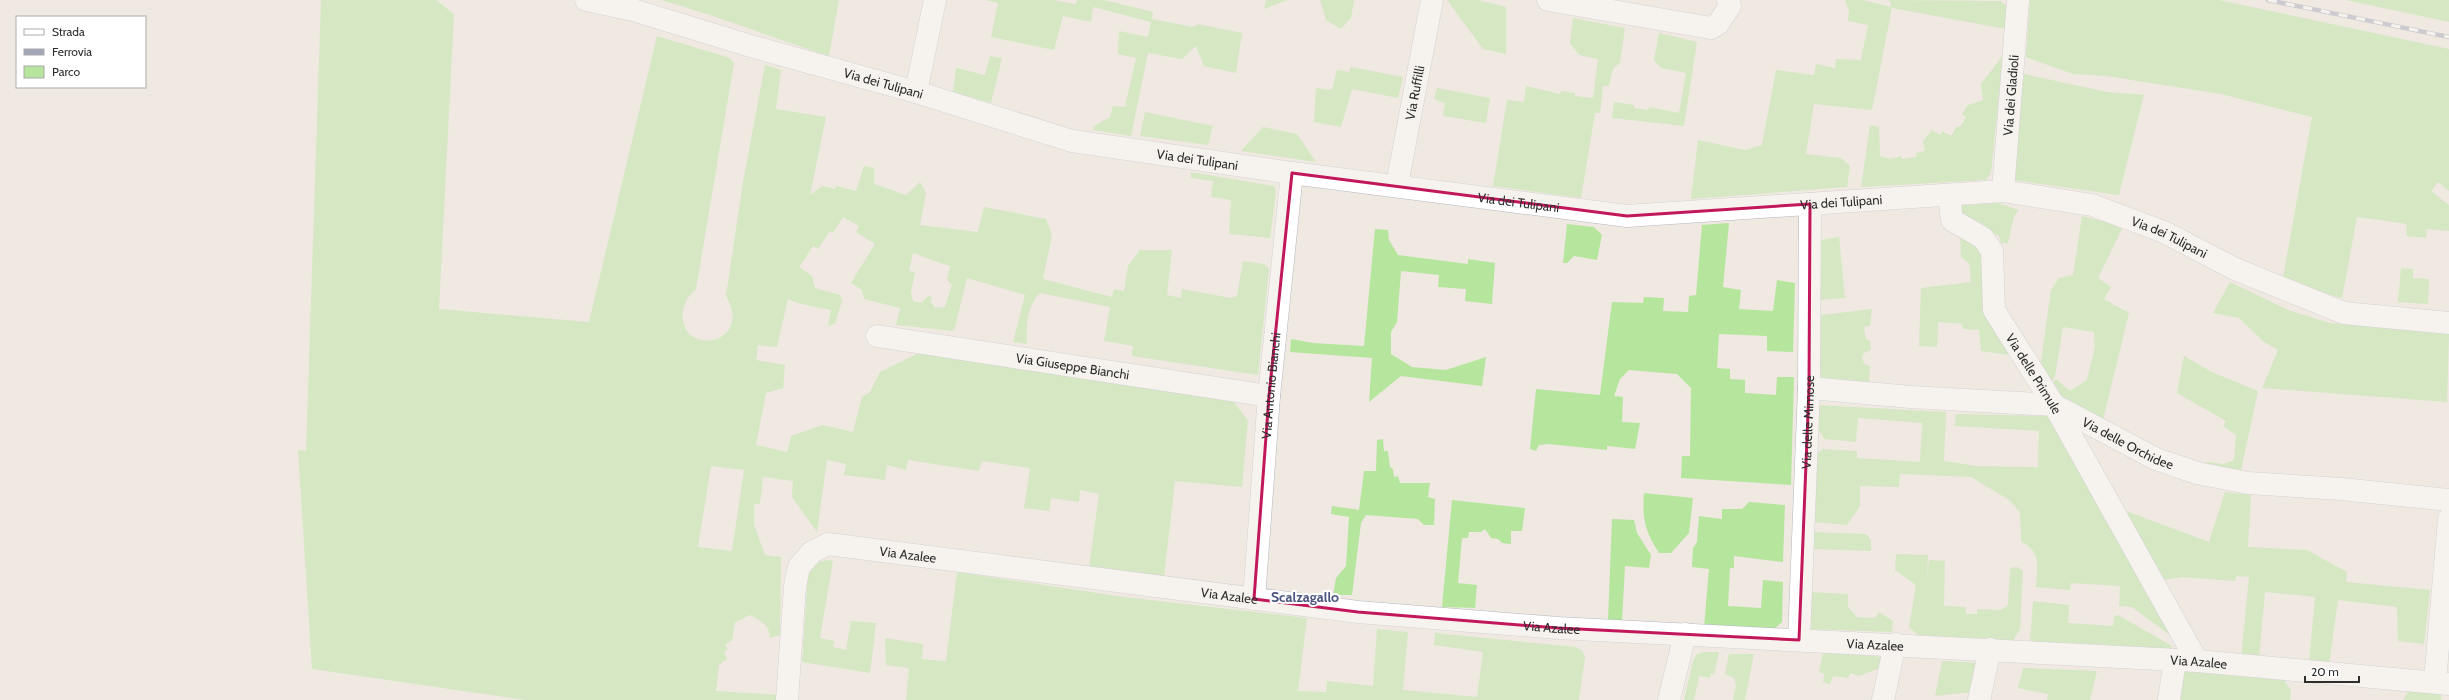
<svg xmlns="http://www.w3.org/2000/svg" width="2449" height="700" font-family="Cabin,sans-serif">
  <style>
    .green { fill: #b6e59e; fill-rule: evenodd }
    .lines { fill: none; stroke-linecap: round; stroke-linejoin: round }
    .street-casing { stroke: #b4b7c1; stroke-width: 23 }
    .street { stroke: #fff; stroke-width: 22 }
    .rail-casing { stroke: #a3a6b8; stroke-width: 4.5 }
    .rail { stroke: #fff; stroke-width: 3; stroke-dasharray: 9; stroke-linecap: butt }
    .marked { fill: none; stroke: #c2185b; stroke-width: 3; stroke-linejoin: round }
    .labels { text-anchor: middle; stroke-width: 4; stroke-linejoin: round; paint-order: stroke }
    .street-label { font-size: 13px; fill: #2e2e2e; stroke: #fff }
    .neighbourhood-label { font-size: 14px; font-weight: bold; fill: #4d5680; stroke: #fff }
  </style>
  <rect width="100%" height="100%" fill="#efe9e1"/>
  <path class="green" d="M321 0H436L454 14 439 309 589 322 657 36 730 58 734 63 696 289C686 298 681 308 683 321 689 356 753 342 726 296L743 182 765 65 781 70 776 109 826 117 810 195 822 186 835 189 836 186 856 191 864 166 874 168V184L906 195 920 182 926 193 920 225 978 232 984 207 1046 219 1052 235 1043 279 1112 297 1114 289 1124 291 1128 266 1140 250H1172L1167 295 1181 298 1182 289 1231 298 1237 296 1243 261 1264 264 1269 269 1258 375 1132 356 1133 346 1104 341 1110 307 1040 293C1027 306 1026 326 1027 344L1013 342 1025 295 967 278 954 331 896 325 900 308 864 299 862 290 851 283 875 244 856 232 859 226 843 217 833 233 830 231 818 249 813 246 799 267 812 276 815 288 840 295 842 301 835 323 828 326 831 310 797 303 788 299 777 347 758 345 756 360 785 365 783 388 766 393 756 445 787 452 791 436 822 425 853 432 862 397 870 392 880 372 919 353 1231 398 1248 421 1242 487 1175 481 1164 577 1089 567 1099 494 1080 490 1079 502 1051 498 1049 511 1024 508 1030 468 982 461 979 471 908 460 906 470 887 465 885 480 844 475 846 464 827 460 817 532 792 497 793 481 763 477 760 504H754V525L765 555 781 557 780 635 770 638C770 625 760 620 750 615L735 622 732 640 725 645 728 649 724 652 727 659 719 665 716 691 778 695 779 700H526L312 669 298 450 306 451ZM913 253C926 257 937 263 950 266L947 280 952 285 945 307 935 308 931 302 932 297 928 296 922 303 913 301 911 292 915 272 909 271ZM711 466 744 470 732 551 698 547Z
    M661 0H839L829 56C773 38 718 16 661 0Z
    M985 0H1053L1076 4 1077 0H1104L1153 12 1152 19 1193 27 1198 24 1242 33 1236 73 1204 66 1196 46 1182 59 1148 53 1131 136 1093 130 1094 126 1110 117 1113 106 1125 107 1136 58 1118 54 1119 31 1148 37 1151 22 1093 7 1091 22 1063 16 1054 50 991 37 998 3Z
    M1266 0H1287L1264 9Z
    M1320 0H1354L1351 18 1341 29 1326 20Z
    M1447 0H1478L1506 7V54L1483 49Z
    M1845 0H1863L1891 7 1890 1 1887 0 2000 1 2007 6 2006 29 1892 8 1872 110 1814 104 1806 154 1841 158 1850 166 1847 187 1691 199 1698 140 1745 150 1762 145 1776 70 1814 75 1816 64 1835 68 1836 59 1861 60 1868 25 1848 21 1849 11Z
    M2030 0H2219L2449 49V191L2438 182 2431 191 2449 205V231L2427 229 2426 238 2406 236 2407 224 2357 217 2342 298 2307 288 2283 277 2312 117 2221 94 2106 76 2073 74 2026 57Z
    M2346 0H2449V22Z
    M1573 18 1625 28 1620 63 1613 69 1609 86H1603L1600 113H1595L1581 198 1493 186 1507 100 1524 102 1526 86 1560 94 1561 91 1575 93V96L1593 98 1598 59 1579 55 1570 43Z
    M1659 33 1697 42 1684 126 1612 118 1614 102 1634 105V108L1648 110 1649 107 1679 113 1686 73 1661 68 1654 60Z
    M2003 55 1991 173 1986 180 1861 187 1870 125 1879 127 1880 156 1890 159 1901 156 1902 159 1917 157 1916 153 1925 151 1923 141 1932 130 1940 135 1942 131 1951 136 1957 126 1960 127 1966 117 1962 114 1968 105 1983 100 1981 84Z
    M990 56 1002 58 991 103 953 92 956 68 985 75Z
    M1351 67 1403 77 1398 98 1352 89 1341 127 1314 122 1316 88 1332 90 1337 70 1349 72Z
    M2024 74 2107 92 2144 95 2119 195 2012 180Z
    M1437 88 1490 98 1486 123 1443 116 1445 103 1434 99Z
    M1145 112 1213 126 1208 145 1140 136Z
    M1263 127 1297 134 1316 162 1241 151Z
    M1191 172 1274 186 1276 191 1270 238 1229 234 1231 200 1211 197 1213 181 1191 178Z
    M1998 203 2019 210 2014 216 2008 243H2001L1999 236 1962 215 1959 205Z
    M2082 216 2109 223 2122 229 2098 278 2111 287 2104 299 2129 313 2102 424 2048 389 2056 379 2070 391 2087 380 2095 347 2094 332 2063 327 2055 376 2047 387 2040 368 2051 290 2059 278 2073 275Z
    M1729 223 1723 287 1741 290 1739 309 1773 311 1777 280 1795 283 1793 352 1767 351V336L1719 334 1717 368 1730 369V379L1745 380V393L1776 395 1777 377H1794L1791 485 1681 478 1682 456H1690L1691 388 1677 374 1629 370 1620 379 1614 396 1623 397 1622 422 1640 423 1635 449 1607 446V450L1548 444 1539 445 1536 451 1530 449 1536 389 1600 395 1612 302 1643 303 1644 297 1664 298 1663 311 1688 312 1689 296 1696 295 1702 225Z
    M1567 224 1594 227 1602 235 1597 260 1574 256 1567 263H1563Z
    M1375 229 1388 230 1389 240 1398 255 1468 264V259L1495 263 1492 304 1465 301 1466 289 1438 287 1439 275 1401 271 1397 322 1391 332V354L1412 367 1446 370 1486 357 1482 386 1401 376 1369 402 1372 358 1290 352 1291 339 1313 343 1364 346Z
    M1960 235 1982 249 2010 355 1981 351 1979 330 1963 329 1962 324 1938 322 1937 347 1919 346 1921 288 1971 282 1969 263 1961 257Z
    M1839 237 1845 298 1821 300V240Z
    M2401 268 2413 269V278L2429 279 2428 304 2398 302Z
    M2230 282 2288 310 2330 323 2449 334 2447 402 2262 388 2278 350 2264 342 2239 318 2213 313Z
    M1872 309 1870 326 1864 327 1866 339 1870 341 1871 350 1864 353 1862 357 1864 364 1870 366 1869 384 1823 382 1819 368 1821 315Z
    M2184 356 2212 372 2258 391 2240 475 2201 468 2205 462 2224 464 2234 460 2236 435 2223 426 2226 421 2177 393Z
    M1816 405 1946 412 1944 461 1977 466 2038 467 2039 431 1955 426 1956 414 2052 416 2175 639 2132 607 2119 606 2120 586 2071 583 2070 590 2036 587C2037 565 2042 553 2021 541L2020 512 2009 500 1971 477 1900 474 1899 487 1860 486V506L1847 525 1812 522 1816 456 1822 449 1857 451V458L1920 462 1922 423 1858 418 1856 442 1824 439 1819 430Z
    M1383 439 1384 451H1388L1390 467 1393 469 1394 477 1398 476 1400 483H1430L1428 497 1435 499 1434 525H1424L1418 519 1366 515 1361 523 1352 595H1333L1336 578 1346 566 1349 517 1331 514 1332 506 1359 510 1364 471H1376L1377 440Z
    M2225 492 2251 495 2248 547 2307 550 2347 572 2346 582 2430 590 2424 644 2398 641 2397 607 2338 600 2329 665 2309 663 2315 597 2265 592 2259 659 2241 657 2249 577 2236 576 2235 581 2183 577 2162 580 2118 508 2209 542Z
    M1644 493 1693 498 1689 533 1671 553H1659C1645 531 1642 519 1644 493Z
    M1452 500 1525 508 1522 531H1511V544L1502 543 1498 539 1491 538 1485 529 1481 532H1469L1468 538H1462L1458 583 1477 585 1475 608 1442 607Z
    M1749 502 1785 505 1783 562 1734 556V568H1730L1728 606 1761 608 1763 580 1783 582 1782 622 1773 630 1704 627 1709 569 1692 567 1693 548 1697 542 1699 516 1722 519V509H1742Z
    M1612 519 1634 520 1637 533 1651 555 1649 568 1625 566 1622 621 1608 620Z
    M1812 532 1866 534 1871 540V551L1811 549Z
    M1896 554 1928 555 1927 577 1929 560 1945 561 1944 606 1966 607V614H1977V609L2001 610 2008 605 2010 568 2017 567 2023 571 2020 629 2013 641 1921 638 1909 627 1916 585 1895 570Z
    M827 560 833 561 820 638 834 641 833 647 846 650 851 621 876 623 870 673 802 662 808 574 819 562Z
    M957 572 1124 597 1307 618 1298 691 1326 692 1327 681 1373 686 1377 629 1408 632 1403 690 1477 697 1483 652 1434 645 1435 633 1575 647 1582 650 1585 657 1579 700H906L909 668 886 665 885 638 923 644 922 659 946 661Z
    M1808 592 1848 594V607L1857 617 1875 618 1879 612 1893 621 1892 632 1808 629Z
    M2033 601 2069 605 2068 623 2113 626 2114 616 2118 615 2172 646 2169 650 2030 642Z
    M1704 652H1719L1714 675 1711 673 1710 678 1699 676 1694 700H1684L1693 661 1697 654Z
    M1823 652 1885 657 1883 667 1859 676 1851 673 1848 678 1833 676 1830 684 1823 682 1824 674 1819 672Z
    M1729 654H1754L1745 700H1733L1736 686 1734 678 1725 674Z
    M1942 661 1979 663 1972 692 1935 696Z
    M2023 668 2097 671 2090 700H2047L2048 694 2018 688Z
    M2181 671 2284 680 2291 690 2290 700H2176Z
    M2409 690 2442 694 2441 700H2403Z"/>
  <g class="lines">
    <g class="street-casing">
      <g id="street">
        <path id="s1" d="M586 0 633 10 754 47 916 92 1072 141 1292 173 1627 216 2003 191 2092 205 2164 232 2235 269 2344 313 2449 323"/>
        <path d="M1548 0 1711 28 1718 24 1730 6 1728 0"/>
        <path d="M916 92 935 0"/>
        <path id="s2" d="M1397 185 1432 0"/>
        <path id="s3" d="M2003 191 2018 0"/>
        <path id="s4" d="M1949 195 1952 220 1983 238 1992 251 1994 310 2054 405 2197 661"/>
        <path id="s5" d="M877 336 1269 396"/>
        <path id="s6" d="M1809 388 1911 397 2054 405 2156 459 2197 473 2248 483 2341 489 2449 500"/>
        <path id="s7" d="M1254 599 1269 396 1292 173"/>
        <path id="s8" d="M1799 640 1809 388 1810 204"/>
        <path d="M2435 682 2449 519"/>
        <path id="s9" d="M787 700 795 586 799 567 812 552 828 544 1358 612 1558 628 2197 661 2449 684"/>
        <path d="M1669 700 1685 634"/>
        <path d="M1883 700 1895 644"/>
        <path d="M1979 700 1990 649"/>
        <path d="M2169 700 2175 660"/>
      </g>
    </g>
    <use href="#street" class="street"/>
    <g class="rail-casing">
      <path id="rail" d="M2268 0 2449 37"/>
    </g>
    <use href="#rail" class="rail"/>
  </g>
  <path d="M0 0H2449V700H0ZM1292 173 1627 216 1810 204 1809 388 1799 640 1558 628 1358 612 1254 599 1269 396Z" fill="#efe9e1" fill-opacity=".55" fill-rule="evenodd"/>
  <path class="marked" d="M1292 173 1627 216 1810 204 1809 388 1799 640 1558 628 1358 612 1254 599 1269 396Z"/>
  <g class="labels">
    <g class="street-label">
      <text dy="5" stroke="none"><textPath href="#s1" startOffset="309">Via dei Tulipani</textPath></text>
      <text dy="5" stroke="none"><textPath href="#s2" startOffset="94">Via Ruffilli</textPath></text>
      <text dy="5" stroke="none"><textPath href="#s3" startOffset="96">Via dei Gladioli</textPath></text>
      <text dy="5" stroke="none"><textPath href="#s1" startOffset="633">Via dei Tulipani</textPath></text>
      <text dy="5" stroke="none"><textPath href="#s1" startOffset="957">Via dei Tulipani</textPath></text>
      <text dy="5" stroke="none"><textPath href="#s1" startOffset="1281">Via dei Tulipani</textPath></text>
      <text dy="5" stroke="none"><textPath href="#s1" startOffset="1617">Via dei Tulipani</textPath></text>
      <text dy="5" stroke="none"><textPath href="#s5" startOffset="198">Via Giuseppe Bianchi</textPath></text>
      <text dy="5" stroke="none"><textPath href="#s4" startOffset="211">Via delle Primule</textPath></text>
      <text dy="5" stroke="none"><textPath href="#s7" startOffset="214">Via Antonio Bianchi</textPath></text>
      <text dy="5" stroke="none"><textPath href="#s8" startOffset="218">Via delle Mimose</textPath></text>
      <text dy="5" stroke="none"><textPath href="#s6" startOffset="329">Via delle Orchidee</textPath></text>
      <text dy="5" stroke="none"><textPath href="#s9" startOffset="252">Via Azalee</textPath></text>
      <text dy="5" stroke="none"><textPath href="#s9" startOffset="576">Via Azalee</textPath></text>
      <text dy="5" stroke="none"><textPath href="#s9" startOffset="900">Via Azalee</textPath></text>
      <text dy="5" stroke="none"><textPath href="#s9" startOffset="1224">Via Azalee</textPath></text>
      <text dy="5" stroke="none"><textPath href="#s9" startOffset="1548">Via Azalee</textPath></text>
    </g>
    <g class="neighbourhood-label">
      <text x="1305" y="602">Scalzagallo</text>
    </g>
  </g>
  <rect x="16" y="16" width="130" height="72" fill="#ffffff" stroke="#ababab"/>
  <rect x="24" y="29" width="20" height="6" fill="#ffffff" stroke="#ababab"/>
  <text x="52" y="36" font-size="12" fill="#2e2e2e">Strada</text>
  <rect x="24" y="49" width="20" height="6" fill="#a3a6b8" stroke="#ababab"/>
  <text x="52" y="56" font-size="12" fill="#2e2e2e">Ferrovia</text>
  <rect x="24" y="66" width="20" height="12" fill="#b6e59e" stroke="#ababab"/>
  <text x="52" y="76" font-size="12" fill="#2e2e2e">Parco</text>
  <path d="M2305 676v6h54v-6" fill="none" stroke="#2e2e2e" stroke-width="2"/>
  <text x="2311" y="676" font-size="12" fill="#2e2e2e" stroke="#ffffff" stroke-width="3" paint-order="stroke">20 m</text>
</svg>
